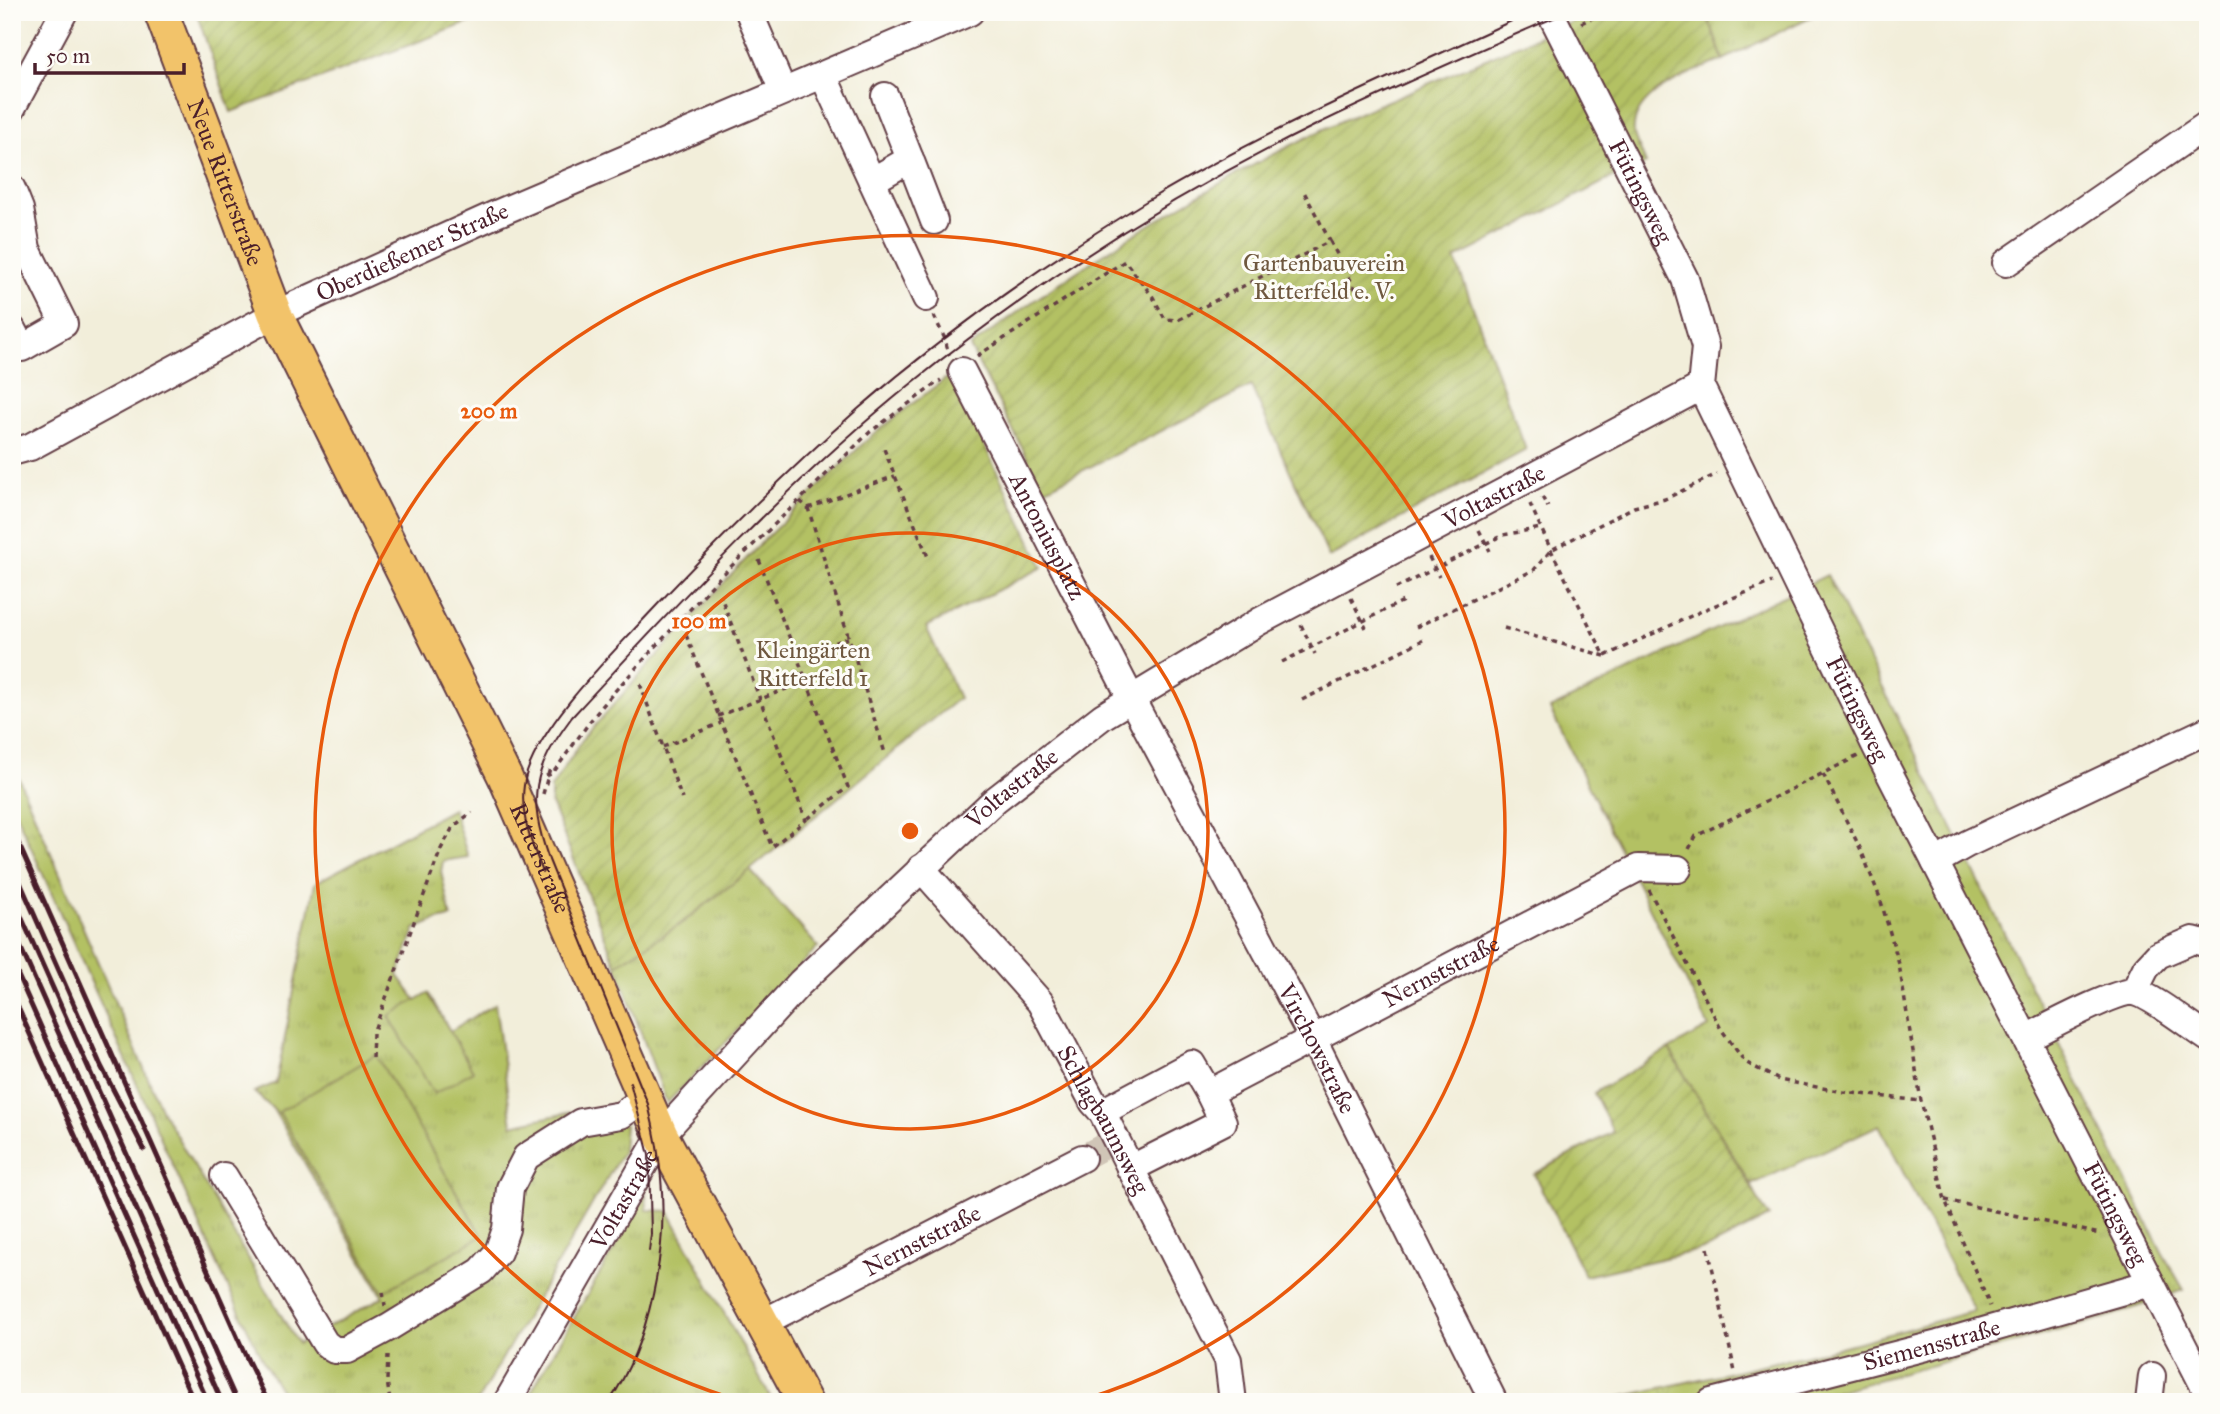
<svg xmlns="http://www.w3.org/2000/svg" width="2220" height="1414" font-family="'IM FELL Great Primer',serif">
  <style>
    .grass { fill: url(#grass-tufts); stroke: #7e7047; stroke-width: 2 }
    .garden { fill: url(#garden-furrows); stroke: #7e7047; stroke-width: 2 }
    .pitch { fill: #b3c163; stroke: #7e7047; stroke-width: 2 }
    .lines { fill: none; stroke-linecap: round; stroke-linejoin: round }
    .minor-tunnel { stroke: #d0c5b7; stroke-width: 26; stroke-dasharray: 26 13; stroke-linecap: butt }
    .minor-casing { stroke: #633e45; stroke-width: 30 }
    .major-casing { stroke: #633e45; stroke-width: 37 }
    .path { stroke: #633e45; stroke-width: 3.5; stroke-dasharray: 5 5; stroke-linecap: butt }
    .minor { stroke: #fff; stroke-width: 26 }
    .major { stroke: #f2c36a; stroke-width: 33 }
    .tram { stroke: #4a1f2b; stroke-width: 2 }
    .rail { stroke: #4a1f2b; stroke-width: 5 }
    .ring { fill: none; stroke: #e8590c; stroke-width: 3.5 }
    .labels { text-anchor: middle; stroke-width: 6; stroke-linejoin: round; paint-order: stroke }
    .street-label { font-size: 24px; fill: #4a1f2b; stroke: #fdfcf7 }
    .park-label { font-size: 24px; fill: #6f583f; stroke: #fdfcf7 }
    .centre { fill: #e8590c; stroke: #fdfcf7; stroke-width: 3.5 }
    .ring-label { font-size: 21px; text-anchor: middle; font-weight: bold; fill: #e8590c; stroke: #fdfcf7; stroke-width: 6; stroke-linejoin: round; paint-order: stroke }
  </style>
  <defs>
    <pattern id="grass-tufts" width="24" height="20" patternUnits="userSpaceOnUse" patternTransform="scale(1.75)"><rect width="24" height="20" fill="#b3c163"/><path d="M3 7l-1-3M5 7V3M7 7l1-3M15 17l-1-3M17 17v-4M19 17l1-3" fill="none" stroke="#9ba556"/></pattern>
    <pattern id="garden-furrows" width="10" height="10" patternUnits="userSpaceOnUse" patternTransform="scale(1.75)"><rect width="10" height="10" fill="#b3c163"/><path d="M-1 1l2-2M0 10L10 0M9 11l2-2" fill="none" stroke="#9ba556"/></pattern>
  </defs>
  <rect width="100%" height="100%" fill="#fdfcf7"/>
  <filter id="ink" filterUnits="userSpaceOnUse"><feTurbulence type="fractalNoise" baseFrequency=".0143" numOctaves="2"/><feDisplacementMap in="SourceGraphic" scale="14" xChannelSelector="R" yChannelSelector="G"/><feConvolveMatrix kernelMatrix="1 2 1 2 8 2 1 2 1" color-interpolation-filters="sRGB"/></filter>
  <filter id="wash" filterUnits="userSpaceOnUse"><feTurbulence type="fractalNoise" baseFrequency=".00686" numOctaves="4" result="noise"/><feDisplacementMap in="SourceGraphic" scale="28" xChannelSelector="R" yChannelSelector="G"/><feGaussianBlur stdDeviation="1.57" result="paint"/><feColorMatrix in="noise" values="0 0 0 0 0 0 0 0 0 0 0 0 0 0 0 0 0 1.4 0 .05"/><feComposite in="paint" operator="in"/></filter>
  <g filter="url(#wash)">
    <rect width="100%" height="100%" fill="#f2eeda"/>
    <path class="grass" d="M1706 12H1820L1723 60Z
      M1827 575 2162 1252 2184 1290 2104 1318 1797 1402H1599L1837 1348 1974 1311 1879 1125 1751 1185 1669 1049 1709 1027 1550 709Z
      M12 763 162 1111 298 1344 383 1297 273 1109 254 1092 276 1083 315 883 453 809 468 857 443 861 441 872 451 917 437 920 415 929 398 975 416 1000 428 993 450 1031 495 1004 512 1125 576 1111 625 1125 623 1151 477 1402H287L263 1361 214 1257 12 805Z
      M750 870 818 947 667 1103 616 965 679 925Z
      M646 1194 647 1210 668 1211 773 1402H525Z"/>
    <path class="garden" d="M196 12H497L231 112Z
      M1594 12H1706L1723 60C1694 72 1630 92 1634 133 1635 142 1643 154 1646 164L1615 176 1455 259 1526 450 1329 557 1251 386 1044 490 970 347C1081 264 1197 191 1322 130 1352 115 1383 103 1414 90 1474 64 1534 38 1594 12Z
      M952 378 1043 567 926 627 959 698 750 870 679 925 616 965 551 803V788L583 739 678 632 763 541 873 434 945 379Z
      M1669 1049 1769 1217 1708 1248 1585 1276 1534 1174 1613 1132 1594 1093Z"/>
    <path class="pitch" d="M428 993 473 1071 434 1094 389 1016Z
      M376 1055 482 1236 383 1292 279 1112Z"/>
  </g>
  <g filter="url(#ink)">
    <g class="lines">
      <path class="minor-tunnel" d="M1082 1158 1106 1145"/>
      <g class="minor-casing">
        <g id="minor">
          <path d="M749 12 783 91"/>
          <path id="s1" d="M1550 12 1685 279 1705 347 1701 387 1876 747 2208 1394"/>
          <path d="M823 75 926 298"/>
          <path d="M885 96 910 159"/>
          <path d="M12 108 64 12"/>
          <path d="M872 181 910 159 934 221"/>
          <path d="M12 189 20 209 27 249 64 324 22 348 12 329"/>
          <path d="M2006 263 2208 124"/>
          <path id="s2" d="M962 371 1132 700 1313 1039 1494 1402"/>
          <path id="s3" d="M12 452 30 447 275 314 496 214 970 12"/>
          <path d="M1935 862 1967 844 2208 730"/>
          <path id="s4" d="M921 868 1040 1002 1093 1102 1102 1112 1228 1360 1233 1402"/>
          <path d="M2134 992 2146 968 2158 955 2193 940 2208 944"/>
          <path d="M2026 1038C2044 1029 2118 989 2135 992 2152 996 2191 1027 2208 1038"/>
          <path id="s5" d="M1209 1093 1638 868 1678 869"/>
          <path d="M1102 1112 1192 1064 1209 1093 1223 1122 1130 1169"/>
          <path d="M224 1176 325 1343 334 1350H347L388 1328 481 1271 498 1252 506 1229 510 1188 526 1157 581 1122 621 1115 644 1099"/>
          <path id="s6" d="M762 1323 1082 1158"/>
          <path id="s7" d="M507 1402 661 1135 800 983 995 800 1103 716 1260 621 1701 387"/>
          <path id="s8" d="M1711 1402 1938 1344 2151 1283"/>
          <path d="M2149 1402 2152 1376"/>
        </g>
      </g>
      <g class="major-casing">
        <g id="major">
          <path id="s9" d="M161 12 275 314 505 777 661 1135 805 1402"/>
        </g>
      </g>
      <path class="path" d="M1581 23 1605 12
        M1330 241 1357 292
        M934 316 945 339 949 355
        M977 356 1125 261 1153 297 1165 319 1178 320 1330 241 1304 192
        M884 449 928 557
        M1542 497 1548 507
        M800 501 808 508 885 753
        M1530 504 1551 550 1605 656 1706 609 1772 582
        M808 508 895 476
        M1479 530 1490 551
        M1429 557 1439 577
        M759 560 848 787 806 820
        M1396 588 1503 535 1541 528
        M1351 598 1366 628
        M1301 625 1315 654
        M1416 627 1534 570 1551 550 1634 507 1665 499 1717 474
        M1504 628 1605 656
        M686 635 772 847 806 820 721 597
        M797 656 848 638
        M1282 662 1403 601
        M640 684 682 799
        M1302 700 1423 640
        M718 716 786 689 803 671
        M663 747 721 723
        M1823 774 1861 850 1880 898 1899 964 1921 1101 1945 1200 1990 1306
        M546 776 553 773 591 720 614 692 718 579 870 432 941 380
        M543 794 550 768
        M1689 849 1696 836 1858 756
        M1649 890 1721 1029 1745 1062 1779 1080 1844 1092 1921 1101
        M372 1058 373 1033 441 849 453 827 472 812
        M1945 1200 2100 1234
        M1708 1248 1735 1372
        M383 1292 385 1306
        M388 1355 387 1380 390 1402"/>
      <use href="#minor" class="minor"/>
      <use href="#major" class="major"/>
      <path class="tram" d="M543 872C530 840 516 807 527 772 544 722 604 662 640 623 709 549 782 476 858 409 947 332 1045 263 1145 202 1269 128 1401 72 1531 12
        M630 1082 649 1155 651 1234 649 1251
        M609 1402C650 1342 668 1250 661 1178 659 1153 654 1128 648 1104L549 860C527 796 532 771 572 717 678 602 790 481 912 383 1037 282 1174 194 1318 124 1400 84 1484 48 1567 12"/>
      <path class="rail" d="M12 829 248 1361 268 1402
        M12 864 101 1066 144 1149
        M12 896 237 1402
        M12 928 222 1402
        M12 962 208 1402
        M12 994 194 1402"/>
    </g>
  </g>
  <g class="ring">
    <circle cx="910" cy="831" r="298"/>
    <path d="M741 1401A595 595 0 1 1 1079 1401"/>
  </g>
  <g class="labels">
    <g class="street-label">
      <text dy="8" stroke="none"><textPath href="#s9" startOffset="182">Neue Ritterstraße</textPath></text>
      <text dy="8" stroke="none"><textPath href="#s1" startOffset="201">Fütingsweg</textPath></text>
      <text dy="8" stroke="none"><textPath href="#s3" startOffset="448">Oberdießemer Straße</textPath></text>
      <text dy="8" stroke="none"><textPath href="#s7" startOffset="1367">Voltastraße</textPath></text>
      <text dy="8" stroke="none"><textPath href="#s2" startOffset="186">Antoniusplatz</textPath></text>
      <text dy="8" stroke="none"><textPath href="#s1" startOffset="768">Fütingsweg</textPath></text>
      <text dy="8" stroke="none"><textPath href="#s7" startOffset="802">Voltastraße</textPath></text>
      <text dy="8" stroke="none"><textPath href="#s9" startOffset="928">Ritterstraße</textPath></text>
      <text dy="8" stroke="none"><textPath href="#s5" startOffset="262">Nernststraße</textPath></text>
      <text dy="8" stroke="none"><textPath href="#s2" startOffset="765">Virchowstraße</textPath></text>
      <text dy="8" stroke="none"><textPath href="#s4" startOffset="313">Schlagbaumsweg</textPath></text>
      <text dy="8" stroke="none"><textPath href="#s7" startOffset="234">Voltastraße</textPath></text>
      <text dy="8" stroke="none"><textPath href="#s1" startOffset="1335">Fütingsweg</textPath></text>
      <text dy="8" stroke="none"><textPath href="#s6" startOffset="180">Nernststraße</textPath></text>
      <text dy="8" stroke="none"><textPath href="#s8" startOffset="228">Siemensstraße</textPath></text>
    </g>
    <g class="park-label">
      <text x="1324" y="271">Gartenbauverein<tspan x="1324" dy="28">Ritterfeld e. V.</tspan></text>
      <text x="813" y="658">Kleingärten<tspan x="813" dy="28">Ritterfeld 1</tspan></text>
    </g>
  </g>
  <circle cx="910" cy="831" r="10" class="centre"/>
  <g class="ring-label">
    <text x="489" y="418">200 m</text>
    <text x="699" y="628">100 m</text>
  </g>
  <rect width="2220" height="1414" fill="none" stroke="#fdfcf7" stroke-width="42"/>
  <path d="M35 63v10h149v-10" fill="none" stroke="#4a1f2b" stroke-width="3.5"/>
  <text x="46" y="63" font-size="21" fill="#4a1f2b" stroke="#fdfcf7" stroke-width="5" paint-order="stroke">50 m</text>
</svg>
